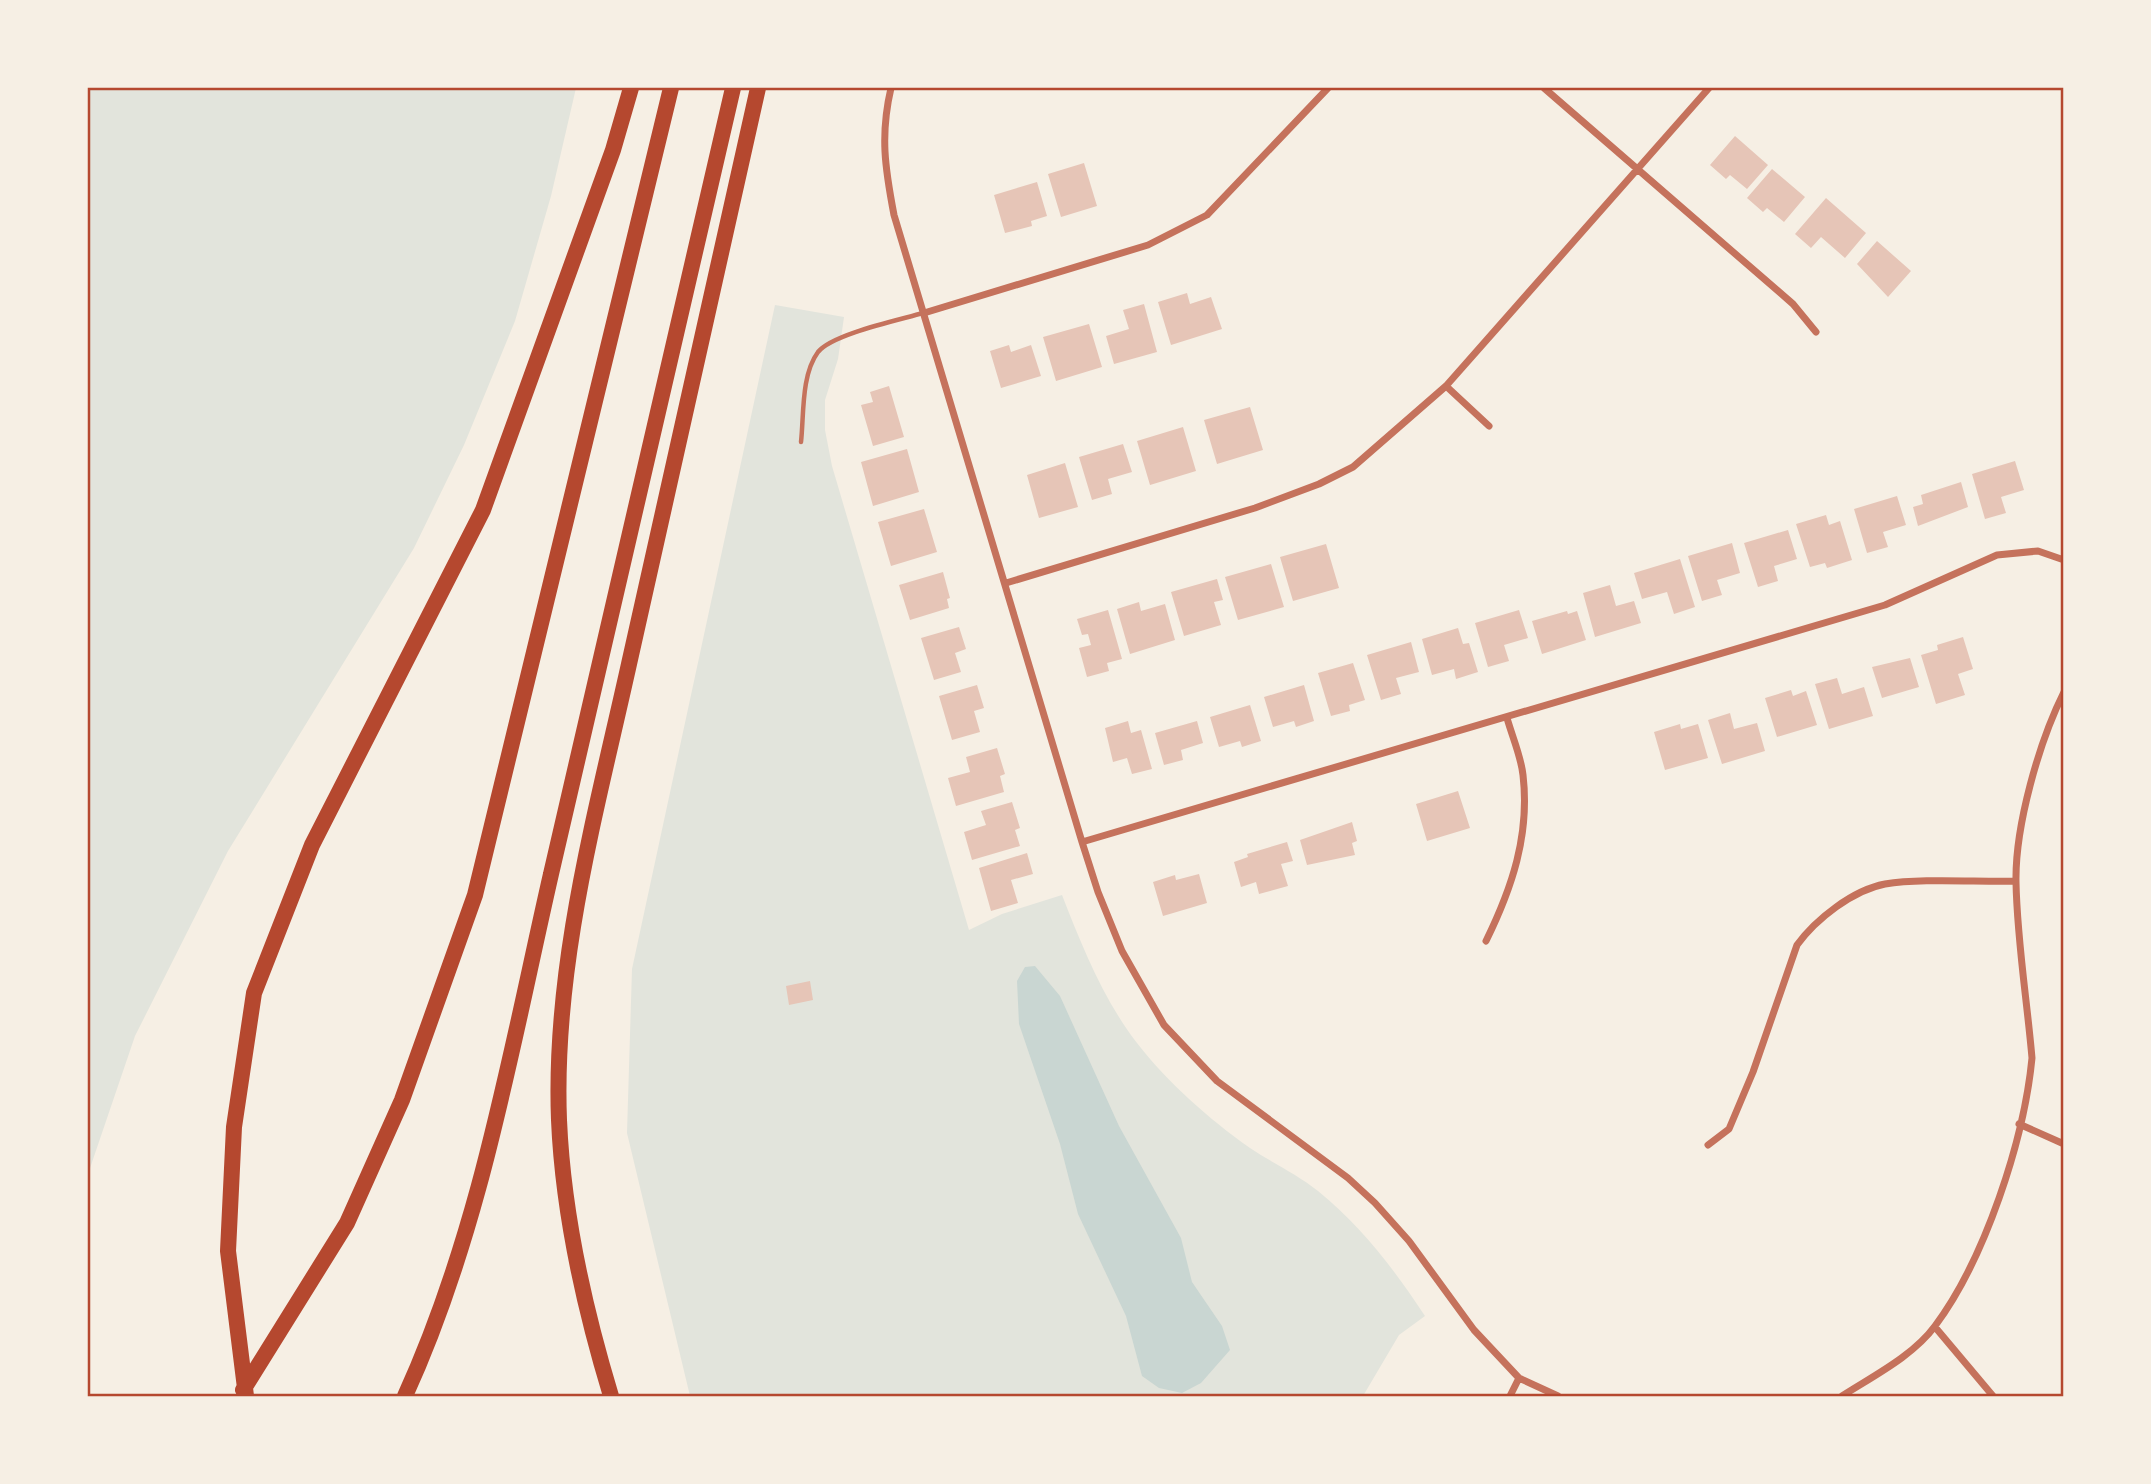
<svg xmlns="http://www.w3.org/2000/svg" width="2151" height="1484" font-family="'Noto Sans',sans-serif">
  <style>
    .green { fill: #e2e4dc }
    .water { fill: #c9d6d2 }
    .building { fill: #e6c5b7 }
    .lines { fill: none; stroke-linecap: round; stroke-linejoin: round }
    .service { stroke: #c5725c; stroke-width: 4.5 }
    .minor { stroke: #c5725c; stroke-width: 7 }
    .motorway { stroke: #b5482f; stroke-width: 16 }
    .neatline { fill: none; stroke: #b5482f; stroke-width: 2.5 }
  </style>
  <rect width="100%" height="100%" fill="#f6efe4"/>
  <path class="green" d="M88 88H576L551 196 515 321 464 445 414 548 228 851 135 1036 88 1174Z
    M775 305 844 317 838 359 825 400V430L832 466 969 930 1002 914 1062 895C1082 946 1103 999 1137 1043 1167 1082 1209 1119 1250 1148 1272 1163 1297 1174 1318 1191 1362 1227 1394 1269 1425 1316L1399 1335 1363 1396H690L627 1133 632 969Z"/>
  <path class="water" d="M1035 966 1060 996 1119 1126 1181 1238 1192 1282 1222 1326 1230 1350 1201 1383 1182 1393 1159 1388 1142 1376 1126 1316 1078 1214 1060 1144 1019 1024 1017 981 1025 967Z"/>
  <path class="building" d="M1735 136 1768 165 1747 189 1730 175 1726 179 1710 165Z
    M1084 163 1097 206 1061 217 1048 174Z
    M1772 169 1805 197 1784 222 1767 208 1763 212 1747 198Z
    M1037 182 1047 216 1031 221 1032 226 1005 233 994 195Z
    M1826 198 1866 233 1845 258 1821 237 1811 248 1795 234Z
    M1877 241 1911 271 1888 297 1857 264Z
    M1187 293 1190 304 1211 297 1222 329 1171 345 1158 302Z
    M1144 304 1157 352 1114 364 1106 336 1129 329 1123 310Z
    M1089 324 1102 367 1056 381 1043 337Z
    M1009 345 1011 352 1031 345 1041 376 1001 388 990 351Z
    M889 386 904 437 873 446 861 405 873 402 870 392Z
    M1250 407 1263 450 1217 464 1204 420Z
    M1183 427 1196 471 1150 485 1137 441Z
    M1123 444 1132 472 1108 479 1112 494 1092 500 1079 457Z
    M907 449 919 492 873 506 861 462Z
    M2015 461 2024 490 2001 497 2006 513 1985 519 1972 474Z
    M1065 463 1078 507 1039 518 1027 475Z
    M1961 482 1968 507 1918 526 1913 507 1923 504 1921 495Z
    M1897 496 1906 525 1883 532 1888 547 1867 553 1854 509Z
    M924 509 937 552 891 566 878 522Z
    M1826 515 1829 525 1840 521 1852 560 1827 568 1825 563 1810 567 1796 524Z
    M1788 530 1797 559 1774 566 1778 581 1758 587 1744 543Z
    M1732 543 1740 573 1717 580 1722 595 1702 601 1688 556Z
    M1326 544 1339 588 1293 601 1280 557Z
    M1680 559 1695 607 1674 614 1667 592 1642 599 1634 573Z
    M1271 564 1284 607 1238 620 1225 577Z
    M943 572 950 598 947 599 949 608 910 620 899 585Z
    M1217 579 1223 600 1214 602 1221 625 1184 636 1171 592Z
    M1610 585 1616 606 1634 601 1641 623 1595 637 1583 593Z
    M1139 602 1141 611 1165 604 1175 640 1130 654 1117 609Z
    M1108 610 1122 659 1107 663 1109 671 1087 677 1079 648 1091 645 1088 634 1082 635 1077 619Z
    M1519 610 1528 638 1504 645 1509 661 1488 667 1475 623Z
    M1567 611 1568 614 1577 611 1586 640 1542 654 1532 621Z
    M959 627 966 649 955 653 961 672 934 680 921 638Z
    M1458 628 1463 644 1469 643 1478 672 1456 679 1454 669 1432 675 1422 639Z
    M1963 637 1973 669 1958 674 1965 695 1936 704 1921 655 1938 650 1937 645Z
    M1411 642 1419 672 1396 678 1401 694 1381 700 1367 655Z
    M1910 658 1919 687 1882 698 1872 667Z
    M1353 663 1365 700 1349 705 1350 711 1331 716 1318 673Z
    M1837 678 1842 694 1864 687 1873 716 1829 729 1815 684Z
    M977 685 984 708 974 711 980 732 952 740 939 696Z
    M1304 685 1314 721 1296 727 1294 721 1273 727 1264 697Z
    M1791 690 1793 696 1806 691 1817 725 1777 737 1765 698Z
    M1250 705 1261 741 1242 747 1240 741 1219 747 1210 717Z
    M1730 713 1734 729 1757 723 1765 751 1722 764 1708 720Z
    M1128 721 1131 733 1141 730 1152 769 1132 774 1127 758 1113 762 1105 728Z
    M1197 721 1203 743 1181 750 1183 760 1164 765 1155 733Z
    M1680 724 1681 729 1698 724 1708 758 1665 770 1654 732Z
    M997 748 1005 774 1000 776 1004 792 956 806 948 778 970 772 966 757Z
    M1458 791 1470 828 1427 841 1416 804Z
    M1012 802 1020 828 1015 830 1020 846 972 860 964 832 986 825 981 811Z
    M1352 822 1357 841 1352 843 1355 855 1307 865 1300 840Z
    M1287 842 1293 861 1281 864 1288 886 1259 894 1256 882 1241 887 1234 862 1248 857 1247 854Z
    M1027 853 1033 874 1011 880 1018 903 991 911 979 868Z
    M1199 874 1207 903 1163 916 1153 882 1175 875 1176 880Z
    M810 981 813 1000 789 1005 786 986Z"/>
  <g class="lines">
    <path class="service" d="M801 442C804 415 801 375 818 352 832 334 899 320 923 313"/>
    <path class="minor" d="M891 88C880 135 885 168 894 215L1082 842 1098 892 1122 951 1164 1025 1217 1081 1348 1178 1375 1203 1409 1241 1474 1330 1519 1378 1558 1396
      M1544 88 1793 304 1816 332
      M924 313 1148 245 1207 215 1328 88
      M1446 386 1489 426
      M1006 583 1255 508 1319 484 1353 467 1446 386 1709 88
      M1082 842 1885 605 1997 555 2038 551 2064 560
      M1486 941C1512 888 1530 835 1523 775 1521 756 1512 736 1507 718
      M2019 1124 2064 1144
      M1708 1145 1729 1129 1753 1072 1797 945C1816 919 1853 890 1885 884 1921 878 1977 882 2016 881
      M1935 1327 1993 1396
      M1510 1396 1519 1378
      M1842 1396C1873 1376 1913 1356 1935 1326 1985 1259 2024 1140 2032 1058 2027 1000 2017 940 2016 882 2015 826 2039 742 2064 692"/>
    <path class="motorway" d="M243 1390 347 1223 402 1100 475 895 671 88
      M246 1396 228 1251 234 1127 254 993 312 845 483 510 613 150 631 88
      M405 1396C480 1232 511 1049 551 874 612 612 673 350 733 88
      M611 1396C584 1307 563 1214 559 1120 553 966 596 813 629 664 672 472 715 280 758 88"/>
  </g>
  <rect width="2151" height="1484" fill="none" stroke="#f6efe4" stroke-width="178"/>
  <rect x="89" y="89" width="1973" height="1306" class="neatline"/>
</svg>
